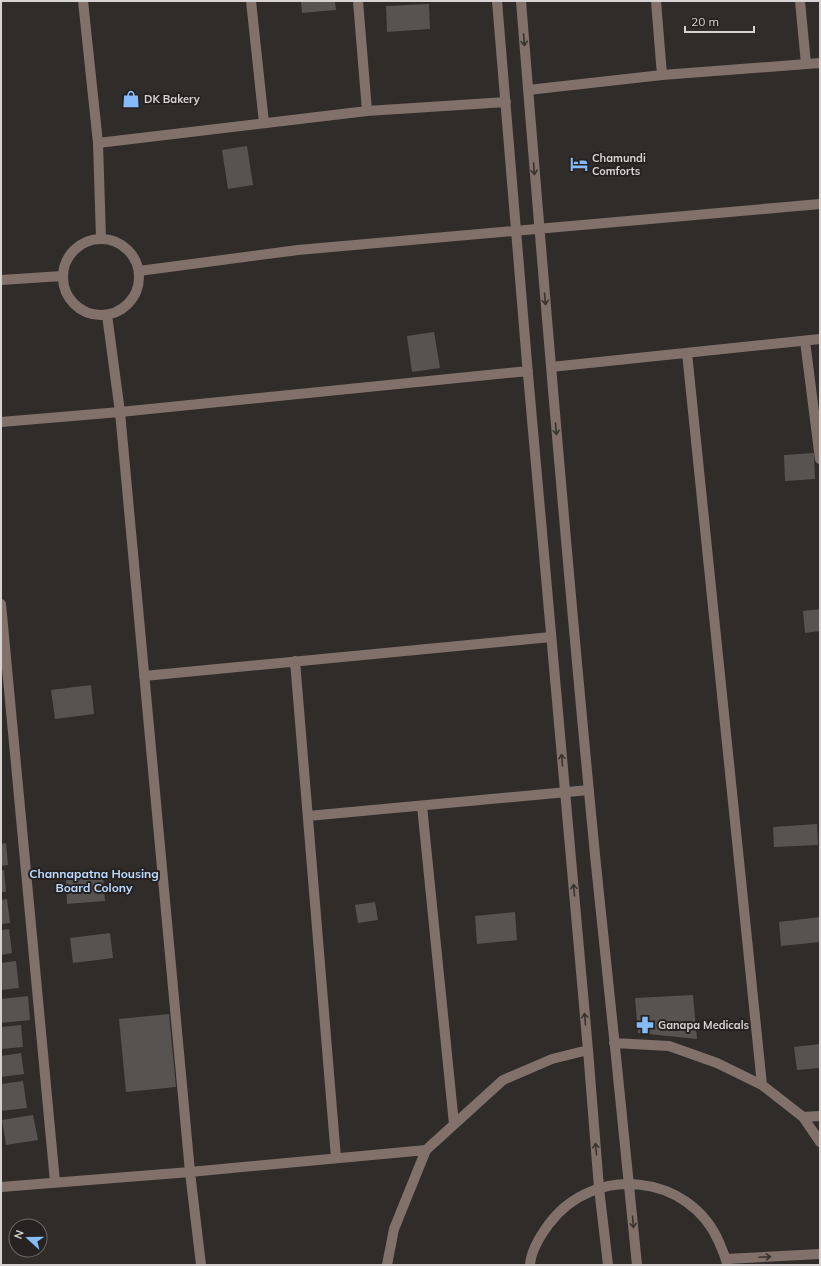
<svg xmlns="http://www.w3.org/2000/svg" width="821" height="1266" font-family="Mulish,sans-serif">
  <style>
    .building { fill: #575351 }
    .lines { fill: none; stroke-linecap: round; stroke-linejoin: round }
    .minor { stroke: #82716b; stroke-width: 10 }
    .oneway { stroke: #383230 }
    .labels { text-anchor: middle; stroke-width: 4; stroke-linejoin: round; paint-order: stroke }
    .poi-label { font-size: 11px; font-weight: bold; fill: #d6d3d2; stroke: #262221; text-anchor: start }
    .neighbourhood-label { font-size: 12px; font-weight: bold; fill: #bad9fd; stroke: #262221 }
  </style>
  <rect width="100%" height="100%" fill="#302c2a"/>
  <path class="building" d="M301 1H335L336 10 302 13Z
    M429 4 430 29 387 32 386 6Z
    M247 146 253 185 228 189 222 150Z
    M434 332 440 368 412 372 407 336Z
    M814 453 815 479 785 481 784 455Z
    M820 609V631L805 633 803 611Z
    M91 685 94 714 55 719 51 690Z
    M817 824 818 845 774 847 773 827Z
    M6 843 8 865 1 866V844Z
    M4 870 6 892H1V871Z
    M103 876 105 901 67 904 66 879Z
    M7 899 10 923 1 924V900Z
    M375 902 378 920 358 923 355 905Z
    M515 912 517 940 477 944 475 916Z
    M820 917V942L781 946 779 922Z
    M9 929 12 953 1 955V930Z
    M110 933 113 958 73 963 70 938Z
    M16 961 19 988 1 990V963Z
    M693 995 697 1039 638 1033 635 998Z
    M28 996 30 1020 1 1023V999Z
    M169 1014 176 1087 126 1092 119 1019Z
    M21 1025 23 1047 1 1049V1027Z
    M820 1044V1068L797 1070 794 1047Z
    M21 1053 24 1074 1 1077V1056Z
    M23 1081 27 1108 1 1111V1084Z
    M33 1115 38 1140 6 1145 2 1120Z"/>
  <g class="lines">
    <path class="minor" d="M83 1 98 143 101 238
      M251 1 264 123
      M358 1 367 111
      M497 1 527 363 588 1050 599 1188 608 1265
      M521 1C544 289 568 577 596 865 610 998 624 1132 637 1265
      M656 1 662 75
      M800 1 806 64
      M528 90 662 75 820 63
      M98 143 367 111 506 102
      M63 277a38 38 0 1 1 76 0a38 38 0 1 1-76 0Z
      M139 271 298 250 820 204
      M1 280 62 276
      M107 315 120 412 190 1172 201 1265
      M805 341 820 459
      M687 353 762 1085
      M551 367 820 339
      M1 422 120 412 528 371
      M1 604 55 1182
      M295 661 336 1158
      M144 676 551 637
      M422 806 454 1124
      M308 816 589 790
      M614 1043 669 1046 717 1063 762 1085 803 1117 820 1142
      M803 1117 820 1116
      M1 1187 190 1172 426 1150
      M726 1259 820 1254
      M387 1265 394 1229 426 1150 503 1080 552 1059 588 1050
      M530 1265C531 1250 540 1236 549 1224 593 1164 689 1173 719 1242 722 1250 726 1257 727 1265"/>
  </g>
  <defs><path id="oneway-shaft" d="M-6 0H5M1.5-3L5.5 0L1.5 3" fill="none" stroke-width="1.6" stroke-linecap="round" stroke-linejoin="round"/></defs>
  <g class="oneway">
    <use href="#oneway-shaft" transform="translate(524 40) rotate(86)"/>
    <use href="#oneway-shaft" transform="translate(534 169) rotate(86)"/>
    <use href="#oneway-shaft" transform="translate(545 299) rotate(85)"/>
    <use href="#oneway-shaft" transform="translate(556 429) rotate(85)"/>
    <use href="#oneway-shaft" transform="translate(562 760) rotate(-95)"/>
    <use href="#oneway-shaft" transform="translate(574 890) rotate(-95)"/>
    <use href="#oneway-shaft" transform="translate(585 1019) rotate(-95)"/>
    <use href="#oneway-shaft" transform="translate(596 1149) rotate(-95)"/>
    <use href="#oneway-shaft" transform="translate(633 1222) rotate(85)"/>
    <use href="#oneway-shaft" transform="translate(765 1257) rotate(-3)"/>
  </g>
  <defs>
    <g id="shop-bare" transform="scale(1.38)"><path d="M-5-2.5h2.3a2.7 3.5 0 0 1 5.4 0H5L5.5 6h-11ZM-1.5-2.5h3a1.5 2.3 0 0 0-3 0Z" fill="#85bbfb" stroke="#262221" stroke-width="2.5" paint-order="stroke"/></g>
    <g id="hotel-bare" transform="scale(1.38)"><path d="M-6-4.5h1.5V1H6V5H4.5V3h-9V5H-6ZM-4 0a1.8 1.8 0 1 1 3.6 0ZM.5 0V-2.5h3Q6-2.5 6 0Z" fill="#85bbfb" stroke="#262221" stroke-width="2.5" paint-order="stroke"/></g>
    <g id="pharmacy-bare" transform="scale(1.38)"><path d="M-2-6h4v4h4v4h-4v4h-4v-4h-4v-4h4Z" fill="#85bbfb" stroke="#262221" stroke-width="2.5" paint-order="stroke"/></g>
  </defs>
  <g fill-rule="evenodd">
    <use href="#shop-bare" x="131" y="99"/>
    <use href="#hotel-bare" x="579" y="164"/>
    <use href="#pharmacy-bare" x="645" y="1025"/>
  </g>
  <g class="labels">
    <g class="poi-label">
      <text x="144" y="103">DK Bakery</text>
      <text x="592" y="162">Chamundi<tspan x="592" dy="13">Comforts</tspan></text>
      <text x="658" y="1029">Ganapa Medicals</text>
    </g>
    <g class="neighbourhood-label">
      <text x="94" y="878">Channapatna Housing<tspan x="94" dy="14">Board Colony</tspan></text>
    </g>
  </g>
  <rect width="821" height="1266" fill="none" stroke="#d6d3d2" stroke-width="4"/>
  <g transform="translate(28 1238) rotate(291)"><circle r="19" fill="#262221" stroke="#6c6968"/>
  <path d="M0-3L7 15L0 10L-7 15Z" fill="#85bbfb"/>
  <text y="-6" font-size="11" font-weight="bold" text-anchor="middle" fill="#d6d3d2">N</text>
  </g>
  <path d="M685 26v6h69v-6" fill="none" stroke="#d6d3d2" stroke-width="2"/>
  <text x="691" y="26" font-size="12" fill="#d6d3d2" stroke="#262221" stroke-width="3" paint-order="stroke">20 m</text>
</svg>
